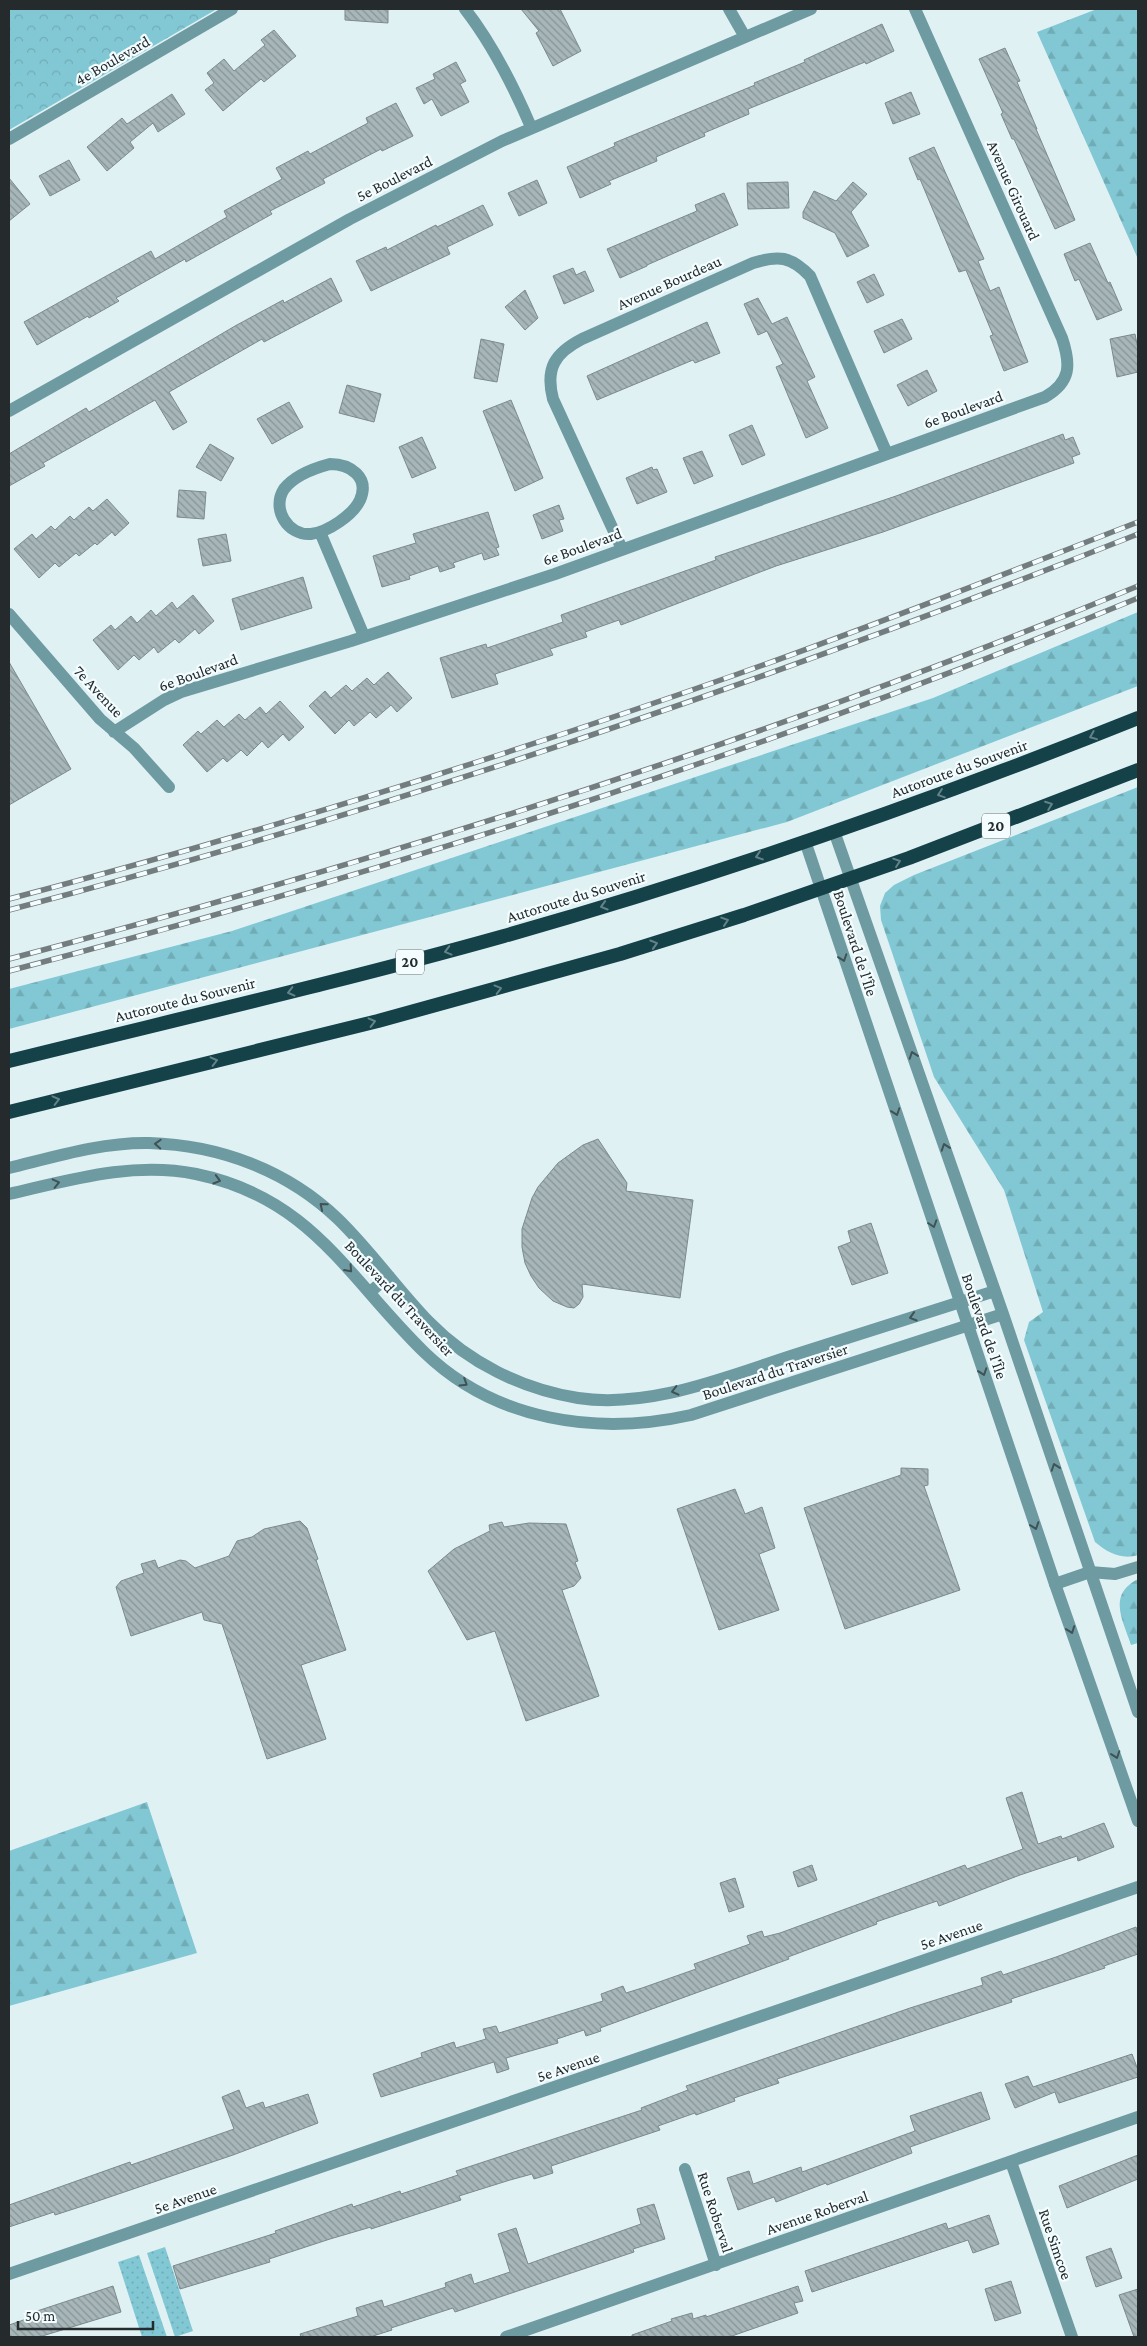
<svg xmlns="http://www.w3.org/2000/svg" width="1147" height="2346" font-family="'Crimson Pro',serif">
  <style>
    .grass { fill: url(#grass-dots) }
    .forest { fill: url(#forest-firs) }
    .park { fill: url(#park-crowns) }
    .building { fill: url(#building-back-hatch); stroke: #7b8a8d }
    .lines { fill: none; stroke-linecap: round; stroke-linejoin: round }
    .minor { stroke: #6e9aa1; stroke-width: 12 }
    .tertiary { stroke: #6e9aa1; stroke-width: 12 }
    .trunk { stroke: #154249; stroke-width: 14 }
    .rail-casing { stroke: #737d7f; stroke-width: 5.5 }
    .rail { stroke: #f3fdff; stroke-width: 4; stroke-dasharray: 11; stroke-linecap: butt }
    .oneway { stroke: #638389 }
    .oneway2 { stroke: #3f5255 }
    .labels { text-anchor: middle; stroke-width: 4.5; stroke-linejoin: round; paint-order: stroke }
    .shield { fill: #f3fdff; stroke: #636a6b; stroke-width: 1 }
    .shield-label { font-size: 15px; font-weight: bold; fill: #252b2c }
    .street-label { font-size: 16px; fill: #252b2c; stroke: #f3fdff }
  </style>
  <defs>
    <pattern id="grass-dots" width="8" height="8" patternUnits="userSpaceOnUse" patternTransform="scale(1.25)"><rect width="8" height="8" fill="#82c8d4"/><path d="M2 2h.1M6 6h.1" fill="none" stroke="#70acb6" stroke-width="1.8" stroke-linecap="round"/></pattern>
    <pattern id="forest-firs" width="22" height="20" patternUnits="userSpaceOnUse" patternTransform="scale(1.25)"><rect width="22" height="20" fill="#82c8d4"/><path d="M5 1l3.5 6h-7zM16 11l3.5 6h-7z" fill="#70acb6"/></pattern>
    <pattern id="park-crowns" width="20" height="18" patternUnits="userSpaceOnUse" patternTransform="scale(1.25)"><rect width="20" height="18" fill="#82c8d4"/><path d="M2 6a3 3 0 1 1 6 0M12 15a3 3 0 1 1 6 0" fill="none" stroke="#70acb6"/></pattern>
    <pattern id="building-back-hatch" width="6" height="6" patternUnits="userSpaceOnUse" patternTransform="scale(1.25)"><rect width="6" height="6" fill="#a7b6b9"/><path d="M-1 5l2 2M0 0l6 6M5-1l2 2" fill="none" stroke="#889497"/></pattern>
  </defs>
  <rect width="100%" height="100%" fill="#e0f1f4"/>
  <path class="grass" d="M165 2247 193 2331 175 2337 147 2253Z
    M139 2255 167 2337H142L118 2262Z"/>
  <path class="forest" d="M1097 9H1138V259L1037 32Z
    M1138 612V686L787 822 9 1029V989L232 931 933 698Z
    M1138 787V1555C1122 1560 1108 1553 1095 1542L1024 1340 1029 1322 1043 1312 1004 1190 934 1077 881 920 880 906 885 893 894 885 914 875Z
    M1138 1579V1643L1131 1645C1123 1620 1107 1595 1138 1579Z
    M147 1802 197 1953 9 2006V1851Z"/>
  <path class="park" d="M9 9H217L9 130Z"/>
  <path class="building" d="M345 9H388V23L345 20Z
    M521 9H560L581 51 553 66 536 33 539 31Z
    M882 24 894 51 866 64 865 62 748 109 749 114 704 133 705 136 656 157 657 161 609 181 611 184 580 198 567 167 615 146 614 143 755 85 754 83 805 62 804 60Z
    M274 30 296 56 264 82 261 79 223 111 205 90 214 83 207 73 224 59 234 71 265 45 261 40Z
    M1005 48 1020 81 1017 82 1037 129H1036L1075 220 1055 229 1014 139H1012L1001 114 1003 113 979 59Z
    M456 62 466 81 460 84 469 102 441 116 432 99 424 104 416 88 435 79 433 74Z
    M911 92 920 114 893 124 885 103Z
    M172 94 185 114 158 132 153 123 130 142 134 148 107 171 87 147 122 118 127 124Z
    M396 103 413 136 382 151 381 149 323 179 325 183 270 211 272 214 186 262 185 259 116 298 119 301 89 318 88 316 37 345 24 322 151 251 155 259 227 217 224 211 282 179 276 168 308 151 310 154 368 123 366 118Z
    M934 147 984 259 978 261 990 291 999 287 1028 362 1004 371 990 336 993 335 966 270 959 272 920 179 918 180 909 158Z
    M69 160 80 180 50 196 39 176Z
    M9 178 30 204 9 221Z
    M537 180 547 203 519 216 508 193Z
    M788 182 789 208 748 209 747 183Z
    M853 182 867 194 851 212 869 246 847 257 835 233 803 218V212L814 191 836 201Z
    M724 193 738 225 647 265V266L620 278 607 249 697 211 695 205Z
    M483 205 493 225 447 247 450 254 371 291 356 261 386 247 387 250 436 225 437 227Z
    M1090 243 1108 283 1110 282 1122 310 1097 320 1079 279 1075 281 1064 254Z
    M573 268 576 275 585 271 594 291 564 304 553 276Z
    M874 274 884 295 867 303 857 282Z
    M331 278 342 301 264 342 262 339 169 392 187 422 173 430 155 400 43 463 45 466 9 486V454L86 408 89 412 235 326 283 300 284 303Z
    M525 290 538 318 525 330 505 307Z
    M758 298 772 324 787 317 815 377 807 381 828 428 806 438 776 367 783 364 767 331 758 335 744 304Z
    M902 319 912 339 884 353 874 331Z
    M707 322 720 353 695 363 693 360 597 400 587 376Z
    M1135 334 1138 349V372L1117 377 1110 339Z
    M481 339 504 344 497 382 474 378Z
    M927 370 937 391 908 406 897 385Z
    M347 385 381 394 374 422 339 413Z
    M511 400 543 478 515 491 483 411Z
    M289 402 303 427 272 444 257 419Z
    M752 425 765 455 742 465 729 435Z
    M1063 434 1065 440 1073 437 1080 454 1072 457 1074 463 883 532 776 566 621 625 619 620 585 632 587 637 550 649 553 655 495 674 498 684 452 698 440 658 486 644 487 648 563 622 561 615 716 560 715 557 896 496Z
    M422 437 436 468 412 478 399 447Z
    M210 444 234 458 221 481 196 467Z
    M702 451 713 476 694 484 683 458Z
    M652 467 653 470 657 469 667 492 637 504 626 478Z
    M179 490 206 492 204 519 177 517Z
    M107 499 129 523 115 536 112 532 97 545 95 543 79 556 76 553 59 567 55 563 39 578 14 549 32 534 36 539 51 526 55 530 70 516 74 520 89 507 93 511Z
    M559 505 564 519 559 520 563 531 542 539 533 515Z
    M488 512 499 547 496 548 499 555 484 560 482 553 453 563 455 567 440 572 438 566 409 576 410 579 382 587 373 556 416 543 413 534Z
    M226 534 231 561 203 566 198 539Z
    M303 577 312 608 241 630 232 599Z
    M193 595 214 621 199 634 195 629 179 643 175 639 158 653 154 647 139 660 134 655 118 670 93 640 111 625 115 630 131 616 137 623 151 610 156 616 172 602 177 609Z
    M9 662 71 769 9 805Z
    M388 672 412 698 397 712 391 705 376 718 370 712 354 726 349 720 335 734 309 706 325 691 331 698 346 685 352 691 367 678 374 685Z
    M280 701 304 727 289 741 283 734 268 748 262 741 247 756 241 750 227 762 223 758 207 772 183 745 198 731 201 734 217 720 224 727 239 714 245 720 260 707 266 714Z
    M598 1139 627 1183 626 1191 693 1200 680 1298 582 1284 583 1297 579 1304 574 1308 567 1307 553 1301 539 1288 531 1276 525 1263 522 1247V1229L532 1198 538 1187 558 1163 583 1145Z
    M871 1223 888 1273 852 1285 838 1247 851 1242 848 1231Z
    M901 1468 928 1469V1485L924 1486 960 1590 845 1629 804 1508 901 1475Z
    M735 1489 745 1514 762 1507 775 1548 759 1554 779 1610 719 1630 677 1509Z
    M300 1521 307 1528 318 1559 316 1560 346 1650 301 1665 326 1739 267 1759 222 1624 204 1620 202 1612 131 1636 116 1587 121 1581 144 1573 141 1564 155 1560 158 1568 180 1560 186 1561 195 1568 229 1556 237 1541 252 1537 264 1529Z
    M502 1522 504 1527 529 1523 566 1524 578 1561 575 1562 581 1578 574 1586 562 1590 599 1696 526 1721 495 1631 467 1640 428 1571 454 1549 490 1531 489 1525Z
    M1022 1792 1038 1844 1061 1836 1062 1839 1104 1823 1114 1847 1078 1861 1077 1856 1020 1875 939 1906 937 1901 876 1922 877 1924 788 1957 789 1959 600 2028 601 2031 586 2036 584 2030 557 2039 558 2043 506 2058 509 2069 497 2073 494 2062 381 2097 373 2074 422 2057 421 2053 454 2042 456 2048 486 2039 483 2029 496 2026 499 2033 603 2001 601 1994 623 1986 626 1993 642 1988 696 1969 694 1964 750 1944 747 1936 762 1931 764 1937 780 1933 965 1865 967 1869 1023 1849 1006 1798Z
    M812 1865 817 1880 798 1887 793 1872Z
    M735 1878 744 1907 729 1912 720 1883Z
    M1136 1927 1138 1935V1954L1104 1966 1105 1968 1011 1999 1012 2002 972 2015 777 2079 779 2083 734 2098 735 2101 696 2115 695 2113 658 2126 660 2130 551 2166 553 2173 534 2179 532 2174 510 2180 459 2196 461 2200 371 2229V2227L330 2239 269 2259 270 2262 180 2289 173 2266 276 2233 275 2231 352 2204 353 2207 400 2191 401 2194 458 2175 456 2171 642 2110 641 2108 688 2090 686 2086 732 2070 910 2008 983 1985 981 1978 1001 1971 1003 1975 1056 1957Z
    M1132 2054 1138 2070V2077L1059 2103 1055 2092 1015 2108 1005 2084 1028 2076 1033 2087Z
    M239 2090 246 2108 263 2102 265 2108 308 2094 318 2123 233 2155 92 2203 55 2215 54 2212 9 2227V2205L130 2162 131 2165 234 2129 222 2097Z
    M981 2092 990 2119 910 2147 912 2153 827 2185 826 2183 776 2202 774 2197 738 2210 727 2178 749 2171 753 2184 801 2167 802 2172 915 2131 910 2116Z
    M1138 2155V2179L1067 2208 1059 2186Z
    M654 2204 665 2239 633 2249 634 2252 455 2312 453 2308 391 2328 392 2330 370 2337H301L300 2334 358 2316 356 2308 382 2300 384 2307 446 2287 445 2283 471 2274 474 2284 510 2272 498 2234 516 2228 528 2264 641 2224 637 2209Z
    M989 2215 999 2244 973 2253 968 2240 812 2292 805 2271 946 2223 948 2229Z
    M1111 2248 1122 2278 1096 2287 1086 2257Z
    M1011 2281 1021 2313 995 2321 985 2289Z
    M113 2286 121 2312 39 2337H9V2325L35 2316 34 2312Z
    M798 2286 803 2301 794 2303 798 2313 729 2337H632V2335L672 2321 671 2319 692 2313 693 2319 706 2315V2317Z
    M1138 2289V2337H1134L1119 2295Z"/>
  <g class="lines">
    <path class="minor" d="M465 9C493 45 513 85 531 127
      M729 9 745 37
      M9 139 232 9
      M9 411 350 219 502 141 811 9
      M330 464C350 464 370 477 360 500 353 515 328 532 311 534 288 536 271 509 284 489 294 476 315 468 330 464Z
      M320 532 364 636
      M622 549 553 399C545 368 555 353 582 339L753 263C778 255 791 256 810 276L887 454
      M9 614 100 719 134 748 169 787
      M114 732 164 700 181 692 351 641 555 574 1045 397C1071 382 1071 365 1062 338L915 9
      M1055 1584 1090 1572 1115 1574 1138 1567
      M1011 2162 1072 2337
      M685 2169 716 2265
      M506 2337 1138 2117"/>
    <path class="tertiary" d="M834 831 1003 1314 1138 1712
      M805 841 1055 1584 1138 1821
      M9 1168C54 1157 102 1142 149 1143 219 1145 287 1170 338 1219 371 1251 397 1289 429 1322 469 1363 522 1389 578 1398 651 1409 728 1376 797 1354 863 1333 929 1312 995 1291
      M9 1194C70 1180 133 1161 196 1174 312 1198 347 1277 424 1352 495 1421 597 1436 691 1415L1003 1314
      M370 1292 389 1276
      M9 2274 1138 1887"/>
    <path class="trunk" d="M9 1061C174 1020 340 982 504 936 719 875 931 801 1138 718
      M9 1112 378 1021 620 954 744 915 909 858 1138 770"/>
    <g class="rail-casing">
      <path id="rail" d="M9 899C254 835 496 759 735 675 871 627 1004 574 1138 522
        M9 910C393 809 769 681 1138 534
        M9 959C392 858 772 738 1138 586
        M9 971C392 871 772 749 1138 598"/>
    </g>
    <use href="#rail" class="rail"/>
  </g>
  <defs><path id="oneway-chevron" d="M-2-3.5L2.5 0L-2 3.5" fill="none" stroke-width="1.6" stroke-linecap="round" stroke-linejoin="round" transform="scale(1.25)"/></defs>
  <g class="oneway">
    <use href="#oneway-chevron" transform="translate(1093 736) rotate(158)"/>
    <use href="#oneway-chevron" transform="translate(941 794) rotate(161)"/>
    <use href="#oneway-chevron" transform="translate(1049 805) rotate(-21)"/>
    <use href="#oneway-chevron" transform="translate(759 856) rotate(162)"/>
    <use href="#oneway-chevron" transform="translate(897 862) rotate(-19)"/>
    <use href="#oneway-chevron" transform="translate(604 906) rotate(163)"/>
    <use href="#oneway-chevron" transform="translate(725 921) rotate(-18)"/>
    <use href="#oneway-chevron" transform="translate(654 944) rotate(-17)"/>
    <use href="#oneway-chevron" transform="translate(448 951) rotate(165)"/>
    <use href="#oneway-chevron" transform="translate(498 989) rotate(-15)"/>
    <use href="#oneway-chevron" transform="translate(291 992) rotate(166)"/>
    <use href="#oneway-chevron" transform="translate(372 1022) rotate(-14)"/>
    <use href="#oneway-chevron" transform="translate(214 1061) rotate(-14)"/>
    <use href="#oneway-chevron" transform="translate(56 1100) rotate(-14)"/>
  </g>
  <g class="oneway2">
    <use href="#oneway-chevron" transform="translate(843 958) rotate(71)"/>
    <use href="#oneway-chevron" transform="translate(913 1055) rotate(-109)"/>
    <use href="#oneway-chevron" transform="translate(896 1112) rotate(71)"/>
    <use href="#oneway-chevron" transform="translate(158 1144) rotate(-177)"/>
    <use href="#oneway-chevron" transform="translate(945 1147) rotate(-109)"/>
    <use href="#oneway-chevron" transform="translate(217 1180) rotate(16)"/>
    <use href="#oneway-chevron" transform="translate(56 1183) rotate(-13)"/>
    <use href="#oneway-chevron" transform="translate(323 1206) rotate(-140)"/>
    <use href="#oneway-chevron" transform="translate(933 1224) rotate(72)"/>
    <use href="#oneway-chevron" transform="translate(349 1269) rotate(48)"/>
    <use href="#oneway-chevron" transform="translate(913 1317) rotate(163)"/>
    <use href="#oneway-chevron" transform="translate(983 1372) rotate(71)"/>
    <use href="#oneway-chevron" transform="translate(464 1383) rotate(32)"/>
    <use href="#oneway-chevron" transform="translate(675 1391) rotate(166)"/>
    <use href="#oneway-chevron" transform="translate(1055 1467) rotate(-109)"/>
    <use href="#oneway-chevron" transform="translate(1035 1526) rotate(71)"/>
    <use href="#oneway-chevron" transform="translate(1071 1630) rotate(70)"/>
    <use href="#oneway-chevron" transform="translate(1116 1755) rotate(71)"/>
  </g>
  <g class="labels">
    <g class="shield">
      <rect x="982" y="813.5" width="28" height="25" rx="4"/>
      <rect x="396" y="949.5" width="28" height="25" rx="4"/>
    </g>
    <g class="shield-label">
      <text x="996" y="831">20</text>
      <text x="410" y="967">20</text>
    </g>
    <g class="street-label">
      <text transform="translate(112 60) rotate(-30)" y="6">4e Boulevard</text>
      <text transform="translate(394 178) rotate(-27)" y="6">5e Boulevard</text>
      <text transform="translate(1014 190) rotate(66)" y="6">Avenue Girouard</text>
      <text transform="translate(669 282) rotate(-24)" y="6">Avenue Bourdeau</text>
      <text transform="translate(963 409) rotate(-20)" y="6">6e Boulevard</text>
      <text transform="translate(582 546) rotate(-20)" y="6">6e Boulevard</text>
      <text transform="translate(198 672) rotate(-20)" y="6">6e Boulevard</text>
      <text transform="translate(99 691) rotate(47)" y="6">7e Avenue</text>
      <text transform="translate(959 768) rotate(-20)" y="6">Autoroute du Souvenir</text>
      <text transform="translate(576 896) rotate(-17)" y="6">Autoroute du Souvenir</text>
      <text transform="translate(856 943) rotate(72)" y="6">Boulevard de l'Île</text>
      <text transform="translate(185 999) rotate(-14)" y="6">Autoroute du Souvenir</text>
      <text transform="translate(400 1298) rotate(47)" y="6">Boulevard du Traversier</text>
      <text transform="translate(985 1326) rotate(71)" y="6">Boulevard de l'Île</text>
      <text transform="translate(775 1371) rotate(-18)" y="6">Boulevard du Traversier</text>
      <text transform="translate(951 1934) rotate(-19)" y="6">5e Avenue</text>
      <text transform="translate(568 2066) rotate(-19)" y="6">5e Avenue</text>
      <text transform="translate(185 2198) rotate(-19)" y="6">5e Avenue</text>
      <text transform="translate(716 2212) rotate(72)" y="6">Rue Roberval</text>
      <text transform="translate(817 2212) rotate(-19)" y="6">Avenue Roberval</text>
      <text transform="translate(1056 2244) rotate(71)" y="6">Rue Simcoe</text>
    </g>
  </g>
  <rect width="1147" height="2346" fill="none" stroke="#252b2c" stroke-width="20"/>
  <path d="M18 2321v8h135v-8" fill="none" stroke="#252b2c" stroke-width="2.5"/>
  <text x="25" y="2321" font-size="15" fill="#252b2c" stroke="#f3fdff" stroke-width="4" paint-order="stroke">50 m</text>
</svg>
